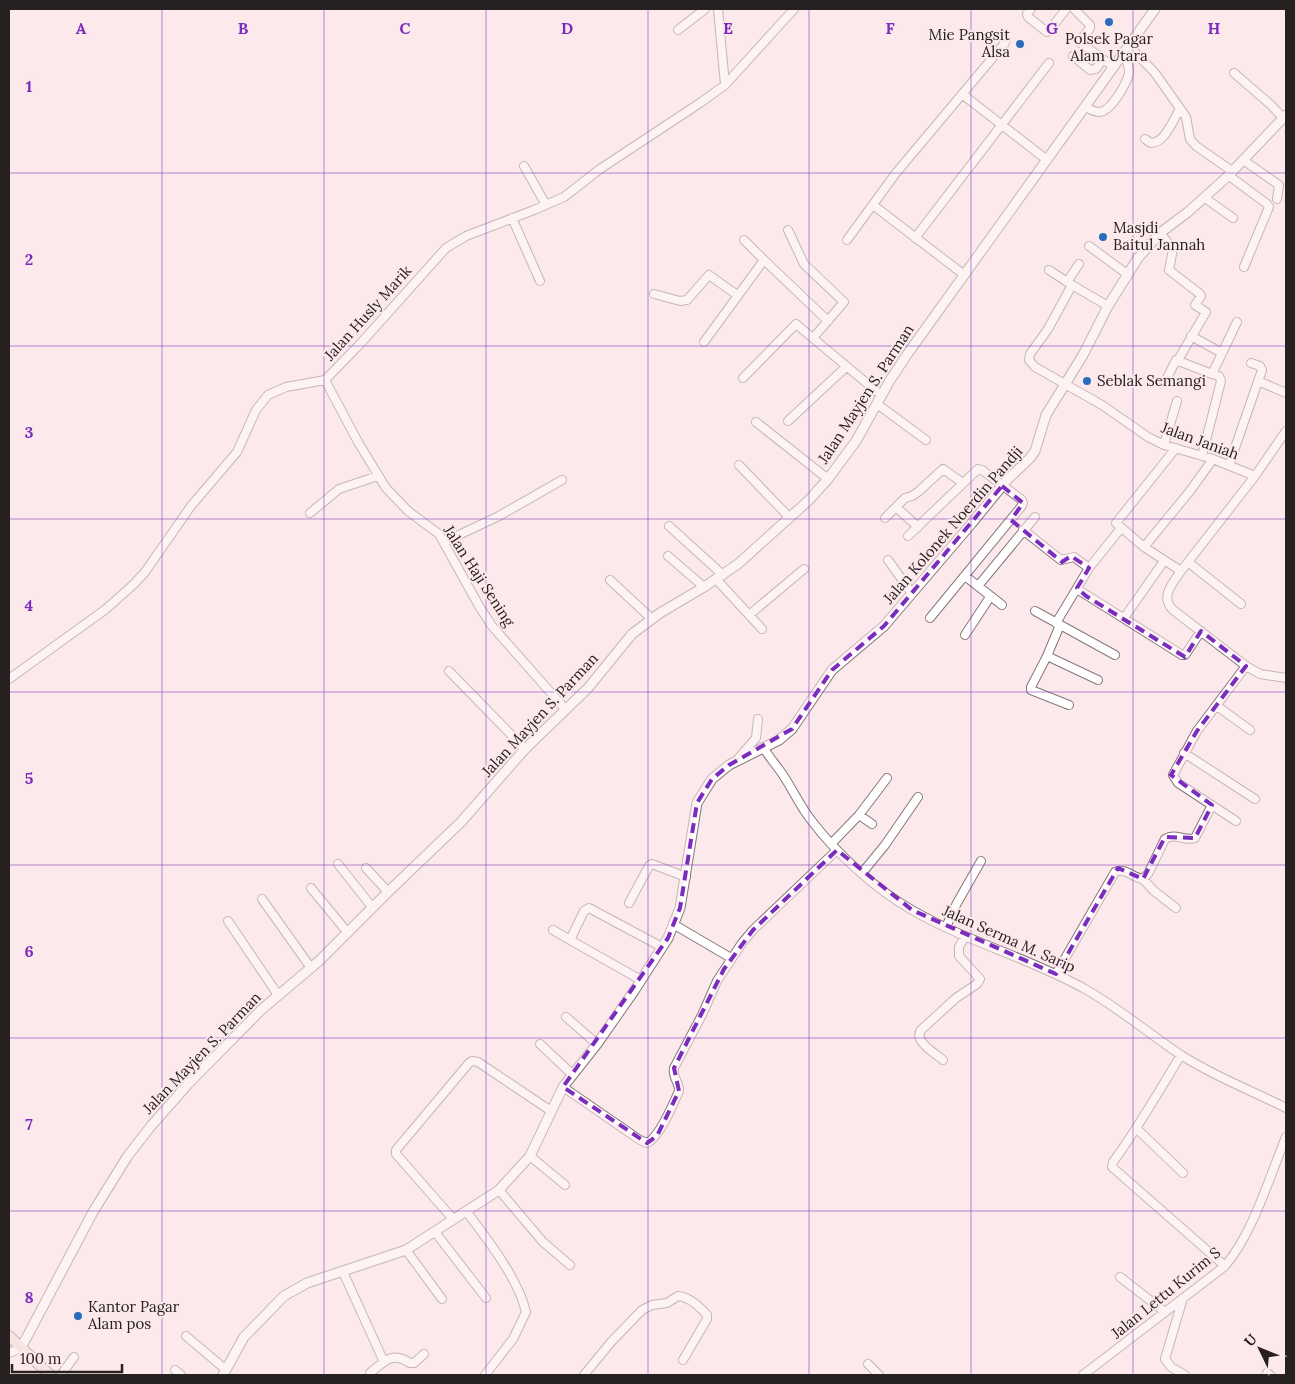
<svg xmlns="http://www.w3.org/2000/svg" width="1295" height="1384" font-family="Lora,serif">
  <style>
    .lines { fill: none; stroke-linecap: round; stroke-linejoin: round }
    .minor-casing { stroke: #877779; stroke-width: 10 }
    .tertiary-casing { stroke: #877779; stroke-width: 11 }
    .secondary-casing { stroke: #877779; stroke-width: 12 }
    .minor { stroke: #fff; stroke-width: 8 }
    .tertiary { stroke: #fff; stroke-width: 9 }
    .secondary { stroke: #f2dbd7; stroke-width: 10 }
    .marked { fill: none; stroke: #7b2cbf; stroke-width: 4; stroke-dasharray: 10 6; stroke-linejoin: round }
    .grid { fill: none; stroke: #7b2cbf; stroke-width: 1; stroke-opacity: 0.55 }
    .poi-dot { fill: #286cbd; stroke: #fbe9eb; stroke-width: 2 }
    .labels { text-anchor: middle; stroke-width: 4; stroke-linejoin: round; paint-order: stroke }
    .poi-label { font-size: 15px; fill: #272021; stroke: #fbe9eb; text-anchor: start }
    .street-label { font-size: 15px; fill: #272021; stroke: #fbe9eb }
    .grid-label { font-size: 16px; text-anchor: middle; font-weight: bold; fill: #7b2cbf; stroke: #fbe9eb; stroke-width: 4; stroke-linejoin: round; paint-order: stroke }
  </style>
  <rect width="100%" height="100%" fill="#fbe9eb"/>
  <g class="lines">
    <g class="minor-casing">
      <path id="minor" d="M718 9 725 85
        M1031 9 1027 14 1028 17 1047 32 1049 31 1066 9
        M1074 9 1090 25V28L1081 40 1082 44 1114 67
        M678 30 705 9
        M1129 46 1155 73 1186 117 1190 139 1196 146 1232 171
        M1073 56 1090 70 1096 69 1103 59
        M1234 73 1271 105 1284 119
        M962 94 1047 160
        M1085 107C1089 109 1095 112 1099 112 1111 112 1127 83 1129 73 1130 66 1126 60 1123 55
        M1145 139 1151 143C1165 143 1173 120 1180 109
        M1243 160 1279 185 1277 199
        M524 166 546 205
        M1228 175 1267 204 1269 207 1244 267
        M1205 198 1233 218
        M873 205 963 274
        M512 218 540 281
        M788 230 804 264 844 302 813 338
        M1160 233 1173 249 1169 270 1200 294 1201 296 1195 305 1206 312 1178 360
        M915 238 1049 63
        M744 240 764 260
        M847 240 896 173 1005 43
        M1089 246 1127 274
        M1049 270 1072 285
        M1067 282 1079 264
        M654 294 680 301 687 300 709 275 737 295
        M1108 306 1072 285 1048 329 1030 354 1029 360 1035 367 1102 405 1148 437 1164 445 1213 459 1255 476 1286 431
        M1191 336 1222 353
        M704 342 764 260 828 321
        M743 378 796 324 881 395
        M325 380 358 442 386 488 408 511 439 534 479 606 492 626 566 710
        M1166 380 1176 360 1212 374
        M1258 381 1286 393
        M877 404 926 440
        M788 421 846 367
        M756 422 828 479
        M1164 445 1177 401
        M1176 448 1116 523 1144 547 1181 571
        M1202 456 1221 381 1219 376 1212 374 1237 322
        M739 465 790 518
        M1229 465 1262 370 1260 366 1251 363
        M1255 476 1181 571C1172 584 1160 597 1173 610L1246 666 1260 674 1286 678
        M896 507 905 498 912 496 918 492 943 469 963 483
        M310 513 339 489 378 476
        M885 518 896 507 918 527
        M669 526 723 575
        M1023 530 1061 560 1074 557 1089 568
        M908 536 978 469 982 470 1022 500 1023 503 1021 507 930 618
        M444 542 499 516 562 480
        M1144 547 1190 491 1213 459
        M668 556 704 587
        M888 560 911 592
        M1188 562 1241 604
        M965 576 1002 605
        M716 579 762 629
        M610 580 652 619
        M978 586 1035 517
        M1077 589 1182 655H1185L1201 631
        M1035 611 1115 655
        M749 615 804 569
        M1124 618 1164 561
        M1056 623 1089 568 1121 528
        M1060 625 1047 656 1031 687V690L1069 705
        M965 635 990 597
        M1047 656 1098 680
        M449 671 525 749
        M9 679 106 609 134 584 145 572 191 506 237 452 256 410 268 395 286 387 325 380 360 344 446 248 466 236 534 210 564 197 600 169 700 103 725 85 794 9
        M1217 706 1250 730
        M763 747C769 757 777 766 783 775 793 790 800 806 811 820 837 854 875 889 912 910 967 942 1030 958 1085 989 1119 1008 1149 1034 1181 1055 1215 1077 1251 1090 1286 1108
        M1184 753 1255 799
        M737 760 756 738 758 719
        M859 815 872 824
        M1236 821 1178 783 1173 775 1197 731 1246 666
        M831 844 859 815 887 778
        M338 864 372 907
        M366 868 388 892
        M862 873 885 845 918 797
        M1143 879 1154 891 1176 908
        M311 888 348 933
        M262 899 311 968
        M629 903 649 866 652 864 686 877
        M228 921 278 995
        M673 924 731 958
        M946 927 957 903 981 861
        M553 930 570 940
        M1056 974 1115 872C1125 867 1133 878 1143 879L1148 874 1165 839C1176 832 1184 842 1195 838L1212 805
        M641 980 570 940 584 911 589 908 662 947
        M566 1017 597 1044
        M540 1044 573 1075
        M1181 1055C1159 1091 1138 1128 1113 1162L1112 1167 1225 1266
        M943 1060C935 1053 913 1041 921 1030L956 998 977 984 980 979 959 956V947L965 936
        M563 1087 640 1140 647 1143C660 1137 673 1104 679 1091 680 1083 672 1078 674 1068L702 1015 717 981 742 943 753 930 837 850
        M1137 1129 1183 1173
        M530 1156 565 1185
        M499 1190 543 1242 570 1265
        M466 1211C487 1239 518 1278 526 1312L513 1339 485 1375
        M453 1219 396 1154V1150L469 1063 472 1061 478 1062 551 1111
        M435 1232 486 1298
        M406 1250 442 1299
        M343 1272 384 1362
        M1120 1277 1165 1312
        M1183 1298 1165 1359 1171 1367 1185 1375
        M186 1336 225 1369
        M9 1353 21 1348
        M868 1364 879 1375
        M175 1370 181 1375
        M370 1373C385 1361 392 1351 410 1363H414L424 1354
        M1267 1373 1270 1375
        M61 1375 74 1357
        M584 1375 612 1341 642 1310 652 1305 667 1303 678 1296C689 1297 700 1307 707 1315V1319L683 1360
        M1083 1375 1225 1266C1253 1233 1269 1178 1286 1137"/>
    </g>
    <g class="tertiary-casing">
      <path id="tertiary" d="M21 1348 93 1212 127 1157 151 1126 188 1084 261 1010 319 961 388 892 461 822 525 749 588 688 632 634 660 613 704 587 738 564 809 500 828 479 856 441 889 382 906 356 1155 9
        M223 1375 244 1337 284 1296 307 1283 406 1250 499 1190 530 1156 563 1087 597 1044 634 991 668 938 680 908 697 803 712 779 729 765 779 740 792 729 832 670 884 626 972 523 1007 480 1030 458 1035 451 1046 415 1083 355 1108 306 1138 258 1160 233 1188 212 1227 177 1286 115"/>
    </g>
    <g class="secondary-casing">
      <path id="secondary" d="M9 1336 50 1375"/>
    </g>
    <use href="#minor" class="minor"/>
    <use href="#tertiary" class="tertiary"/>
    <use href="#secondary" class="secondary"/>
  </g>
  <path d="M0 0H1295V1384H0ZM1002 486 1023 503 1011 520 1062 562 1071 556 1089 568 1077 588 1086 596 1185 657 1201 631 1246 666 1197 731 1171 775 1212 805 1195 838 1165 837 1143 879 1118 868 1056 974 912 910 837 850 753 930 724 969 674 1068 679 1091 657 1136 647 1143 563 1087 668 938 680 908 697 803 712 779 729 765 792 729 832 670 884 626Z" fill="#fbe9eb" fill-opacity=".55" fill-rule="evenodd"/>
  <path class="marked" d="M1002 486 1023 503 1011 520 1062 562 1071 556 1089 568 1077 588 1086 596 1185 657 1201 631 1246 666 1197 731 1171 775 1212 805 1195 838 1165 837 1143 879 1118 868 1056 974 912 910 837 850 753 930 724 969 674 1068 679 1091 657 1136 647 1143 563 1087 668 938 680 908 697 803 712 779 729 765 792 729 832 670 884 626Z"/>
  <path class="grid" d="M162 9V1375M324 9V1375M486 9V1375M648 9V1375M809 9V1375M971 9V1375M1133 9V1375M9 173H1286M9 346H1286M9 519H1286M9 692H1286M9 865H1286M9 1038H1286M9 1211H1286"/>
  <g class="poi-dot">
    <circle cx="1109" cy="22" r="5"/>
    <circle cx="1020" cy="44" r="5"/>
    <circle cx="1103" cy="237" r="5"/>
    <circle cx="1087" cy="381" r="5"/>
    <circle cx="78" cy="1316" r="5"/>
  </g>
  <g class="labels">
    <g class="poi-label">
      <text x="1010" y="40" text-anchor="end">Mie Pangsit<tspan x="1010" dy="17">Alsa</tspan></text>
      <text x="1109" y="44" text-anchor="middle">Polsek Pagar<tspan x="1109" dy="17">Alam Utara</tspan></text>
      <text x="1113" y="233">Masjdi<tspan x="1113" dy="17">Baitul Jannah</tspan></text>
      <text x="1097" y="386">Seblak Semangi</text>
      <text x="88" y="1312">Kantor Pagar<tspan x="88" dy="17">Alam pos</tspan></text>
    </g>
    <g class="street-label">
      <text transform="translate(368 313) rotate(-48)" y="5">Jalan Husly Marik</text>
      <text transform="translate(866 394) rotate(-57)" y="5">Jalan Mayjen S. Parman</text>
      <text transform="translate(1200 441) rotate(20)" y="5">Jalan Janiah</text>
      <text transform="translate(953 525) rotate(-49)" y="5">Jalan Kolonek Noerdin Pandji</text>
      <text transform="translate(479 576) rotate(57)" y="5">Jalan Haji Sening</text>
      <text transform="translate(540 715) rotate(-47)" y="5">Jalan Mayjen S. Parman</text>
      <text transform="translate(1009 939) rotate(24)" y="5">Jalan Serma M. Sarip</text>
      <text transform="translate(202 1053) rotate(-46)" y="5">Jalan Mayjen S. Parman</text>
      <text transform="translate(1166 1293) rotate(-39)" y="5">Jalan Lettu Kurim S</text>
    </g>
  </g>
  <g class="grid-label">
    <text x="81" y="34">A</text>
    <text x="243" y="34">B</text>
    <text x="405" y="34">C</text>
    <text x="567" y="34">D</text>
    <text x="728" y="34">E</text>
    <text x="890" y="34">F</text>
    <text x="1052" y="34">G</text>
    <text x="1214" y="34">H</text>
    <text x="29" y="92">1</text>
    <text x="29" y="265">2</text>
    <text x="29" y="438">3</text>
    <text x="29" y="611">4</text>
    <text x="29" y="784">5</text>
    <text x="29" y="957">6</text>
    <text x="29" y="1130">7</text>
    <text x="29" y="1303">8</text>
  </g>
  <rect width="1295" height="1384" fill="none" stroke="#272021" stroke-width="20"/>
  <g transform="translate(1260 1349) rotate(313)" stroke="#fbe9eb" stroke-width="4" paint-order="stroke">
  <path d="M0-4L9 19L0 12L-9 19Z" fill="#272021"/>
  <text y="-8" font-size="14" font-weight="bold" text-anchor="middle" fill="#272021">U</text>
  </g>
  <path d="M12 1364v8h110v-8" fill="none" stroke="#272021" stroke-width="2.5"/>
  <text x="20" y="1364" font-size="15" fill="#272021" stroke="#fbe9eb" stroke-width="4" paint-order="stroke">100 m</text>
</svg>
